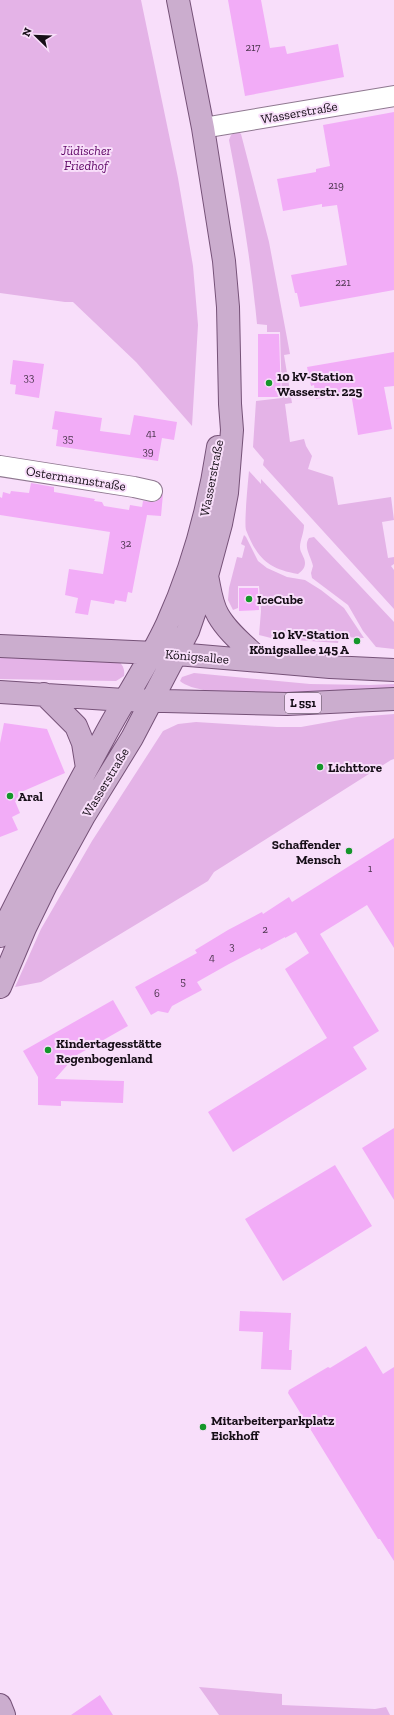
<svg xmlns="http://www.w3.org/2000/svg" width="394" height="1715" font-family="'Zilla Slab',serif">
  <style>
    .green { fill: #e4b3e7 }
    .building { fill: #f2acf7 }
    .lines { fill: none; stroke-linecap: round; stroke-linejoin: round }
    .minor-casing { stroke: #8f7890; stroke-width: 22 }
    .major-casing { stroke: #765278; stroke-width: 24 }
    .minor { stroke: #fff; stroke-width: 20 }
    .major { stroke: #cbadce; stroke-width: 22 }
    .poi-dot { fill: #14962a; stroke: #f8defa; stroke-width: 1.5 }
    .labels { text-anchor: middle; stroke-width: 4; stroke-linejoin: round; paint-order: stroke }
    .number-label { font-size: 11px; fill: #4d364f }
    .shield { fill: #f8defa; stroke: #5a4c5b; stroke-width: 1 }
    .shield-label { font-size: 12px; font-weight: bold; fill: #160e17 }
    .street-label { font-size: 13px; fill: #160e17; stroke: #f8defa }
    .park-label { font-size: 13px; font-style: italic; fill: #5e0565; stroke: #f8defa }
    .poi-label { font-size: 13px; font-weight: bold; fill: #160e17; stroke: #f8defa; text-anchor: start }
  </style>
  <rect width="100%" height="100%" fill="#f8defa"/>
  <path class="green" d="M0 0H141L178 178 193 266 198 325 192 426 136 362 73 302H65L0 293Z
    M237 131 241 134 269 242 290 354 284 355 292 403 285 404 290 442 304 439 306 446 312 456 308 469 333 477 338 505 391 497 394 520 382 522 388 558 394 557V564L391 566 394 570V609L263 465 264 460 253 447 256 401 282 398 280 332H267V325L257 324C251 262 241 201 229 140L231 135Z
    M249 471 261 484V479L304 525C304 533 300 540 300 547 300 553 305 557 305 563 305 568 302 571 298 574 268 569 257 558 246 530 244 524 248 481 249 471Z
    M244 535 246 537 258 561 267 568 287 577 305 580 321 590 344 608 364 638 339 637 338 643 295 640V638L294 639 271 638 259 635 261 611 259 586H238V608L233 610 228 600 229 588 237 557 242 558 245 546 241 544Z
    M314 537 394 622V649L376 647 363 631 348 605 312 578 311 573 313 566C311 556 303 547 309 538Z
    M0 654 119 661C123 666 125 669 124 676L116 681 0 679Z
    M194 673 310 684 370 685 394 684V689C355 691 206 704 180 681L182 677Z
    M394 714V759L391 760 214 872 208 881 41 982 15 987 41 929 92 841 163 731 178 724 196 722 277 727H301L357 717Z
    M199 1687 282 1694V1705L375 1709 386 1707 390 1715H219Z"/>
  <path class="building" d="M228 0H261L270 48 285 46 287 54 338 44 344 77 245 96Z
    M394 112V290L300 307 297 293H295L291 275 347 265 337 205 322 207V204L283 211 277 179 316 172V169L330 166 323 125Z
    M258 334H279L281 397H258Z
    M394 352V386L384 387 392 429 358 435 351 393 316 399 314 385 311 386 307 367Z
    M13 360 44 364 39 398 15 394 16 385 10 384Z
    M55 411 102 418 100 431 130 435 134 415 177 422 174 440 162 438 158 461 56 446 58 430 52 429Z
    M31 483 54 487V492L95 499 94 501 102 502 104 506 129 510 130 505 142 507 143 501 155 502 160 499 163 494 161 516 147 515 132 593 128 592 126 602 115 600 114 604 91 600 88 615 75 613 78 598 65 595 69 569 103 574 110 532 0 515V497L2 498 3 492 10 494 11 491 29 493Z
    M239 588H258L259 610 239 611Z
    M4 723 47 729 65 773 19 793 21 799 15 801 20 813 12 817 18 830 0 837V743Z
    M394 838V948L367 905 320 934 379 1031 353 1047 367 1069 233 1152 208 1112 327 1038 285 969 309 953 296 932 285 938V937L261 950 260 948 229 964 197 982 202 990 172 1006 168 1013 158 1011 151 1015 135 987 197 953 195 950 228 930 262 912 263 914 289 897 292 902Z
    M113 1000 128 1026 70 1059V1062L55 1079 124 1081 123 1103 61 1101V1106L38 1105V1077L23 1051Z
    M394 1128V1200L362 1148Z
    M335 1165 372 1226 283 1281 245 1219Z
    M240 1311 291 1313 289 1350H292L291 1370 261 1369 263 1332 239 1331Z
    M366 1346 383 1374 394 1367V1561L380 1539H378L288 1393 289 1390 328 1367 330 1368Z
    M100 1695 113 1715H71Z"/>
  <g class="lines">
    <g class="minor-casing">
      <path id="minor" d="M203 128 394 96
        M0 466 134 487 152 491"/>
    </g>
    <g class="major-casing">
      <path id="major" d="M207 576C210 589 211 603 218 615 228 633 247 647 261 661
        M0 646 177 654 330 667 394 670
        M0 692 124 700 287 704 394 699
        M44 694 76 726 83 743 87 768
        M0 936C33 869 68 803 104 737 124 699 149 663 167 624 192 569 209 507 218 447
        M0 987 25 928 46 885 84 816 132 738 188 631 207 576 221 524 227 493 232 430 230 404 228 307 224 261 203 128 178 0
        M0 1705 4 1715"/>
    </g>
    <use href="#minor" class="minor"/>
    <use href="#major" class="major"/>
  </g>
  <g class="poi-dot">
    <circle cx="269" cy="383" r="4"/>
    <circle cx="249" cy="599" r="4"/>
    <circle cx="357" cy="641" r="4"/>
    <circle cx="320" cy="767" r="4"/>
    <circle cx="10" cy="796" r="4"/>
    <circle cx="349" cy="851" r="4"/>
    <circle cx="48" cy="1050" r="4"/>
    <circle cx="203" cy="1427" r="4"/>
  </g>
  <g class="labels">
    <g class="number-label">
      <text x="253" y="51">217</text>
      <text x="336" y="189">219</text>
      <text x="343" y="286">221</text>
      <text x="29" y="381">33</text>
      <text x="151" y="437">41</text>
      <text x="68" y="442">35</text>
      <text x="148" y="455">39</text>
      <text x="126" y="547">32</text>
      <text x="370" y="872">1</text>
      <text x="265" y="933">2</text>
      <text x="232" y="950">3</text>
      <text x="212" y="961">4</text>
      <text x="183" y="985">5</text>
      <text x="157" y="997">6</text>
    </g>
    <rect class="shield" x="285" y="693" width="36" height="20" rx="3"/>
    <g class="shield-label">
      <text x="303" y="707">L 551</text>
    </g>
    <g class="street-label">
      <text transform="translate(299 112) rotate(-10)" y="5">Wasserstraße</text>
      <text transform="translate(76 478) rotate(9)" y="5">Ostermannstraße</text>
      <text transform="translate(211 478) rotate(-79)" y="5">Wasserstraße</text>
      <text transform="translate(197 656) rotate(5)" y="5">Königsallee</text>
      <text transform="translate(105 782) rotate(-59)" y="5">Wasserstraße</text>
    </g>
    <g class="park-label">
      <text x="86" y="155">Jüdischer<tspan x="86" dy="15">Friedhof</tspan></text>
    </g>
    <g class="poi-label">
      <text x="277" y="381">10 kV-Station<tspan x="277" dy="15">Wasserstr. 225</tspan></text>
      <text x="257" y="604">IceCube</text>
      <text x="349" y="639" text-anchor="end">10 kV-Station<tspan x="349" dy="15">Königsallee 145 A</tspan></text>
      <text x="328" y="772">Lichttore</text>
      <text x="18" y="801">Aral</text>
      <text x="341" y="849" text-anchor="end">Schaffender<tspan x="341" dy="15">Mensch</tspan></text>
      <text x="56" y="1048">Kindertagesstätte<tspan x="56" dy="15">Regenbogenland</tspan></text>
      <text x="211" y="1425">Mitarbeiterparkplatz<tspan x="211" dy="15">Eickhoff</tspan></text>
    </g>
  </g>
  <g transform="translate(36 36) rotate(293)" stroke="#f8defa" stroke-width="3" paint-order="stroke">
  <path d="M0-3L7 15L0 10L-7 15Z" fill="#160e17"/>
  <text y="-6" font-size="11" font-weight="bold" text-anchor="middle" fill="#160e17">N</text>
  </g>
</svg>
